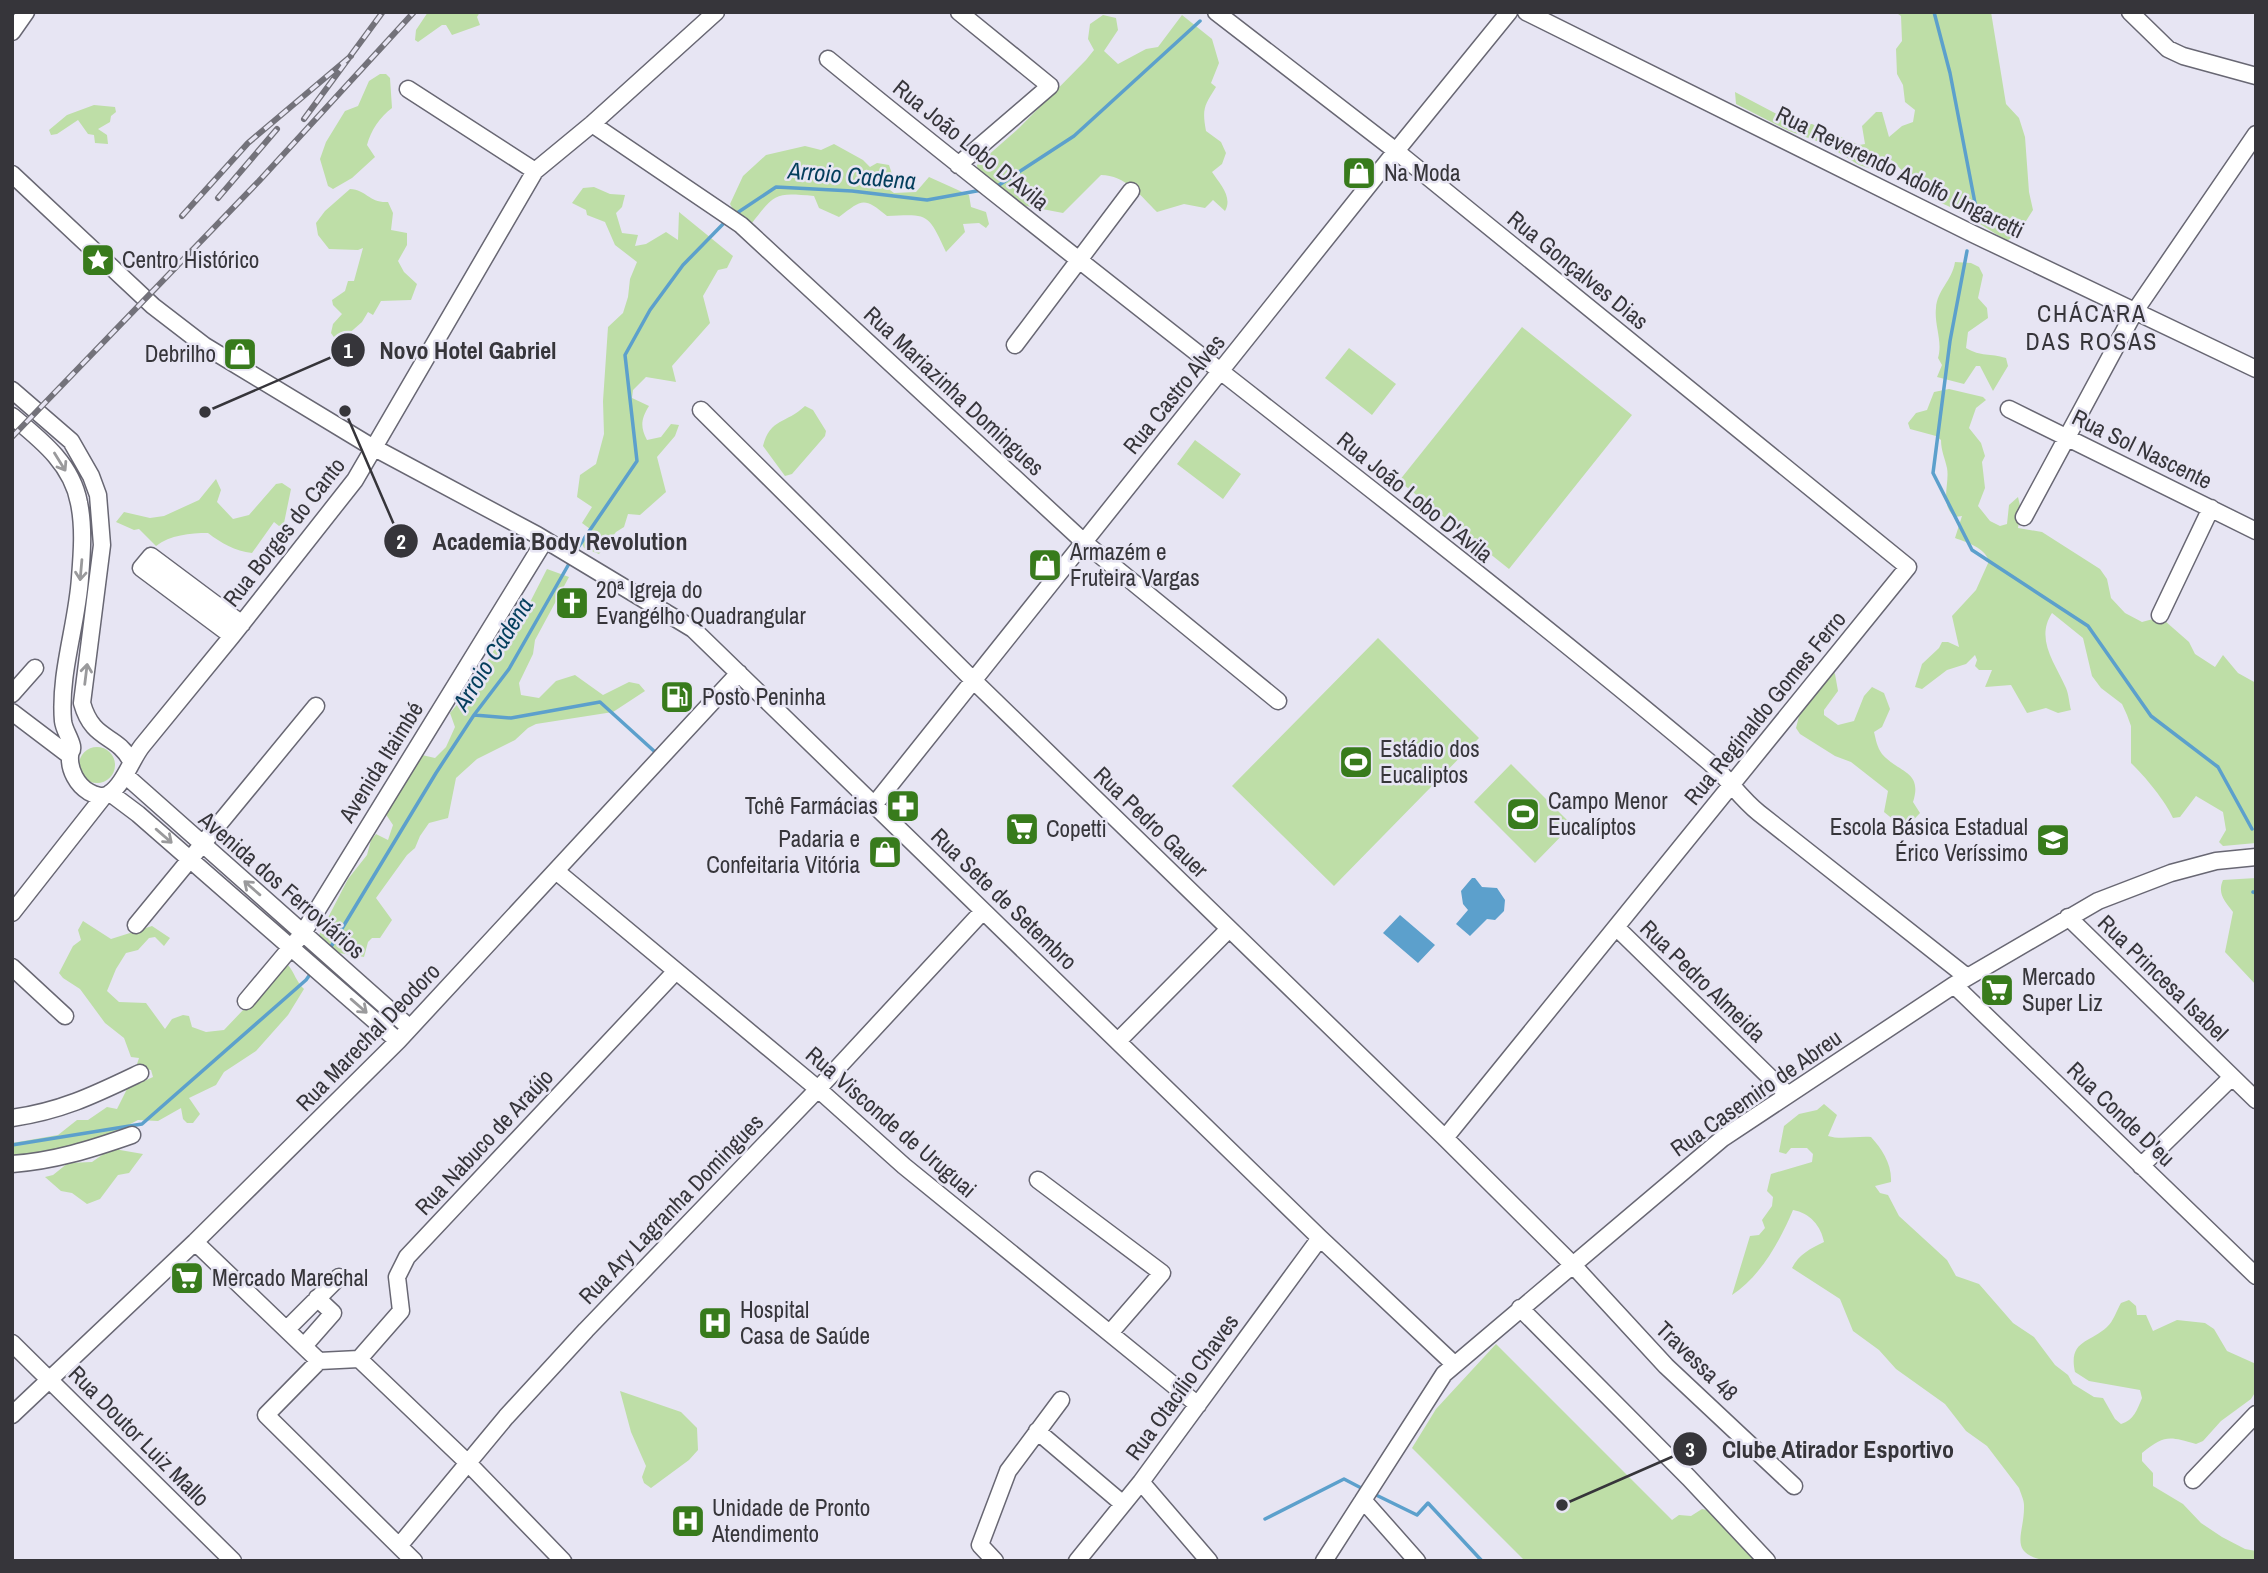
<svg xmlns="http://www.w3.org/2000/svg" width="2268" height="1573" font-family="'Archivo Narrow',sans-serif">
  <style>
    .green { fill: #bedea7 }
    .water { fill: #5ca0cc }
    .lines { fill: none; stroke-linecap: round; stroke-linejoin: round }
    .stream { stroke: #5ca0cc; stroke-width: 3.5 }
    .minor-casing { stroke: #686773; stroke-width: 19 }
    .minor { stroke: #fff; stroke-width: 16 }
    .rail-casing { stroke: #73727a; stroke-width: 6 }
    .rail { stroke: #e7e5f3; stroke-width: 3.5; stroke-dasharray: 10; stroke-linecap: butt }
    .oneway { stroke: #9a9a9c }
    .labels { text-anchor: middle; stroke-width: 5; stroke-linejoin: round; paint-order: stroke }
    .street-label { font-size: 23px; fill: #36353a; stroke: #e7e5f3 }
    .poi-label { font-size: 23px; fill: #36353a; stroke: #e7e5f3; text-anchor: start }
    .water-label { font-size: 24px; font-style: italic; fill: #043e5c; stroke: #e7e5f3 }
    .neighbourhood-label { font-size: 24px; letter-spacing: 2px; fill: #36353a; stroke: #e7e5f3 }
    .leader { fill: none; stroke: #36353a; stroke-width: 2.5 }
    .callout-dot { fill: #36353a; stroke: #e7e5f3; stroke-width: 2.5 }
    .mark-label { font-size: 21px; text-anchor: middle; font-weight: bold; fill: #fff }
    .callout-label { font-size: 24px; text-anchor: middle; font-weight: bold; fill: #36353a; stroke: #e7e5f3; stroke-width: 5; stroke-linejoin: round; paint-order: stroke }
  </style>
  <rect width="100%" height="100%" fill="#e7e5f3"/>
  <path class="green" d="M428 12H480L477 17 480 25 452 35 446 25H442L418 42 415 40 416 30Z
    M1895 12H1991L2006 104 2019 118 2025 137 2029 192 2033 210 2019 232 2007 241 1961 212 1937 201 1910 179 1893 161 1887 158 1871 169 1859 165 1825 144 1789 131 1736 104 1735 92 1794 123 1812 124 1859 145 1865 144 1862 126 1876 112H1882L1889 137 1902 126 1913 122 1915 110 1905 102 1903 85 1897 74 1896 49 1902 41 1901 16Z
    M1103 15 1116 18 1118 30 1104 51 1118 64 1146 49 1158 47 1182 15 1212 39 1219 63 1211 83 1216 87C1204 106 1202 109 1206 131L1221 142 1226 153 1222 164 1212 172C1220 184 1233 197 1225 211L1213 200 1205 208 1184 204 1157 212C1141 196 1125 175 1101 175L1063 213 1021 205 978 173 977 165 1019 128 1086 60 1094 50 1088 39 1090 24Z
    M380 74H386L390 78 392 108C380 117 371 130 367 145L375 157 352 178 333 189 328 186 320 159 326 142 345 111 358 106 369 81Z
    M94 105 115 107 116 112 111 116 110 122 98 129 107 135 108 144 95 143 94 135 88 134 78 120 57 134 51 135 49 130 67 115Z
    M834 144 863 160 870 167 877 163 889 165 893 177 890 190 894 193 916 192 929 177 969 195 971 207 986 212 989 224 986 228 979 223 963 224 965 232 946 252C928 213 929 214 887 216 863 196 862 200 839 217L819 208 814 196C776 193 776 192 752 223L749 224 738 219 730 204 743 176 766 155 805 146 821 150Z
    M594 187 610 194 625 195 622 207 616 213 622 233 638 235 635 246 646 244 666 232 678 240 679 212 733 256 727 268 718 270 703 296 710 323 672 366 676 382 646 377 633 390 632 398 649 406C641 419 640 427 647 440L661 437 671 424 679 425 675 436 657 457 666 492 640 515 628 514 624 527 616 532 599 554 584 548 581 541 590 529 582 523 592 507 577 497 580 475 596 464 604 434 603 401 608 327 623 313 628 297 630 279 637 262 615 245 605 222 587 215 586 210 572 203 583 188Z
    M350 189C367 190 369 203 388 202L393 213 391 230 407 233V245L398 261 404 272 417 284 411 300 381 301 373 315 368 312 362 322 338 343 331 333 333 324 342 314 333 305 332 300 345 291 348 281H354L363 248 358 250 329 249 318 235 316 223 325 211Z
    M1955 262 1971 263 1979 267 1983 275 1978 298 1987 308 1988 318 1968 332 1966 348C1981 357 1990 353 2006 358L2008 366 1993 391 1980 366H1976L1964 384 1937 377 1942 365 1938 358C1943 341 1934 325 1936 308 1937 290 1952 281 1955 262Z
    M1522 327 1632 415 1509 569 1399 481Z
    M1349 348 1396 384 1372 415 1325 378Z
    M1949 389 1983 397 1986 400 1976 408 1969 428 1981 443 1985 456 1982 462 1985 488 1978 506 1990 521 2000 526 2007 524 2009 505 2018 497 2021 510 2018 528 2042 532 2100 569 2107 579 2111 598 2125 613 2142 622 2153 619 2165 621 2189 642 2195 654 2215 667 2223 655 2238 673 2256 683V843L2223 846 2219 842 2226 830 2223 812 2196 796 2180 817 2173 818C2166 802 2144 775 2131 763V726L2127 715 2122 704 2101 688 2092 676 2083 638 2052 613C2035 639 2055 663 2066 688 2069 695 2069 703 2071 710L2058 713 2046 708 2027 713 2011 685 1985 687 1992 670H1979L1975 666 1977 660 1975 655 1966 664 1947 670 1922 689 1915 687 1922 664 1939 648 1942 642H1948L1959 647 1952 616 1976 590 1989 561C1984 547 1968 543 1955 538L1962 516 1955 517C1939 504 1950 484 1947 468 1945 458 1941 451 1941 440L1936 436 1910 429 1908 423 1916 413 1927 410 1934 392Z
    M805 406 813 410 826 431 825 436 792 474 785 476 763 446C770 418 786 424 805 406Z
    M1195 440 1241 474 1223 499 1177 464Z
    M216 479 221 490 217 502 233 519 249 515 276 484 282 483 291 489 284 523 279 526 274 522 252 553C235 551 221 543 208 533 190 533 170 535 156 546L139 529 134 530 116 522 124 512 150 518 164 516 199 500Z
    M547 569 569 577 535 640 533 654 519 683 521 695 539 698 556 681 575 675 603 695 629 682 639 684 645 691 613 712 536 724 528 728 515 740 477 759 456 778 448 818 429 823 420 836 415 848 407 855 376 898 392 920 380 938H372L368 942 364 957 327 951 317 939 348 879 367 855 371 840 376 834 388 840 393 825 385 813 422 755 435 758 446 747 455 727 450 713 471 688 502 637 525 612Z
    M1378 638 1479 738 1334 886 1232 786Z
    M1833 671 1835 674 1838 691 1824 710V715L1838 725 1854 721 1864 696 1872 687 1884 693 1890 709 1882 727 1874 732C1876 740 1877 747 1882 754 1899 773 1923 771 1913 802L1920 813 1905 829 1884 812 1888 791 1851 762 1835 756 1800 734 1796 728 1801 708 1808 704 1807 700Z
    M79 765a18 18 0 1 1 36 0a18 18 0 1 1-36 0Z
    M1511 764 1572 825 1535 863 1474 802Z
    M2256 878V985L2225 952 2233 912C2225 901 2217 894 2223 880Z
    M83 921 111 939 152 926 170 938 164 946 155 937 149 938 138 950 126 953 116 969 107 991 119 1002 146 1003 165 1029 172 1019 183 1015 189 1016 192 1027 206 1032 224 1030 244 1009 258 999 267 985 288 965C294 972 297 983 304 989L288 1015 256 1051 224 1072 216 1085 189 1098 200 1114 193 1123H187L183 1119 181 1108 158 1121 138 1120 94 1143 12 1161V1143L58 1135 77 1120H88L107 1107 117 1109 127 1089 153 1077 151 1070 145 1069 143 1065 137 1064 139 1058 131 1057 124 1038 105 1023 80 989 63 978 59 973 73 946 81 940 78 930Z
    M1824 1104 1837 1115 1828 1136C1840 1140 1857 1136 1871 1137 1882 1149 1892 1164 1891 1182L1875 1186 1880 1193 1888 1195 1899 1216 1947 1260 1956 1276 1979 1284 2013 1323 2034 1337 2055 1365 2068 1375 2073 1384 2094 1397 2103 1398 2115 1419 2121 1424C2134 1420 2137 1410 2142 1398L2140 1390 2089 1381 2075 1372C2068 1340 2090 1343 2107 1327 2113 1322 2117 1310 2121 1303L2129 1300 2136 1306 2137 1315H2146L2153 1331 2177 1320 2205 1323 2214 1329 2227 1351 2256 1364V1391L2251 1399 2221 1421 2203 1441 2196 1444C2168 1436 2165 1435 2142 1453V1461L2153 1473V1486L2183 1504 2201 1523 2222 1537 2245 1549 2256 1551V1561H2050C2005 1555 2025 1535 2024 1505 2024 1500 2021 1494 2019 1488L1987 1446 1966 1431 1945 1404 1896 1369 1879 1350 1853 1331 1840 1299 1792 1268C1799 1254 1810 1249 1824 1242 1821 1226 1810 1213 1793 1210 1780 1241 1760 1277 1732 1295L1750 1236 1759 1235 1765 1228 1762 1220 1772 1206 1773 1197 1767 1191 1771 1174 1812 1162 1813 1154 1807 1148H1791L1786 1154 1779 1152 1784 1126 1799 1114 1817 1110Z
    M115 1146 120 1150 143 1154 129 1173 118 1175 100 1199 87 1204 72 1193 61 1191 45 1177 53 1175 68 1163 92 1162Z
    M1496 1344 1672 1520 1679 1515 1691 1516 1702 1509 1716 1512 1771 1561H1525L1412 1448 1436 1409Z
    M620 1391 681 1412 697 1428 698 1450 689 1460 651 1488 644 1483 642 1477 646 1466 631 1432Z"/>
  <path class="water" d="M1472 878H1475L1482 887 1497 888 1505 900 1504 911 1495 920 1487 919 1470 936 1456 924 1468 910 1463 904 1461 891Z
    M1400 915 1435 945 1418 963 1383 933Z"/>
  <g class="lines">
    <path class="stream" d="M1934 12 1950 73 1975 203 1972 227
      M996 187 1074 136 1200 21
      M734 215 776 187 852 191 927 200 982 190
      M1967 251 1950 341 1933 473 1972 550 2088 626 2151 716 2218 767 2252 829
      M575 552 637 461 625 355 650 310 683 265 725 222
      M474 715 511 718 600 702 654 751
      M2253 892 2256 893
      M329 950 436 773 474 715 509 669 570 562
      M12 1145 142 1124 306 980 311 973
      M1372 1493 1417 1515 1428 1503 1482 1561
      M1265 1519 1344 1479 1365 1490"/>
    <g class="minor-casing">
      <path id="minor" d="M1216 12 1396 151 1908 567 1445 1138
        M1526 12 1971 233 2256 369
        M2130 12 2168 49 2183 56 2256 76
        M12 32 26 12
        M828 59C1118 297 1421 521 1709 762 1727 777 1740 798 1759 813L1967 977
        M408 89 535 171
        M592 124 741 225 1085 543 1278 701
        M958 165 1050 86 959 12
        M12 174 153 306 205 346 367 444 537 535 693 629 1320 1238 1454 1364
        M1015 345 1131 191
        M12 390 71 441 91 476 98 495 102 545 82 703C93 742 116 733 131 761
        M2009 409 2256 531
        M701 410 974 681 1445 1138 1572 1264 1666 1366 1794 1486
        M12 416C41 440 72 464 79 503 84 527 82 553 80 578 77 625 59 673 63 721 64 730 70 737 72 746 73 753 71 748 70 756 69 770 77 785 89 792 94 795 103 798 109 794 124 784 131 760 142 746L232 636 355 480 535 171 592 124 716 12
        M2024 517 2135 311 2256 134
        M2160 615 2211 508
        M232 636 141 568 151 556 242 624
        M12 694 35 668
        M12 712 70 756
        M125 775 410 1028
        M110 793 138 814 398 1041
        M874 805 1396 151 1509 12
        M556 871 818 1089 904 1166 1198 1405
        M12 913 104 796
        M2068 917 2256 1100
        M136 925 316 706
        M1617 928 1788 1095
        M12 967 65 1016
        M1954 985 2256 1276
        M246 1001 303 933 545 540
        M1118 1041 1229 929
        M12 1118C62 1111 96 1094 140 1073
        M12 1164C54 1161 92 1149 132 1135
        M2141 1166 2232 1077
        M1038 1180 1162 1273 1110 1333
        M195 1242 319 1361 359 1359 468 1463 563 1561
        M1520 1308 1689 1478 1767 1561
        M287 1329 339 1277
        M12 1343 233 1561
        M304 1346 333 1313 317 1298
        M359 1359 401 1311 397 1277 407 1257 676 971
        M319 1361 266 1415 414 1561
        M12 1415 195 1242 398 1041 739 673
        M1037 1431 1123 1504
        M2193 1480 2256 1414
        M1141 1482 1209 1561
        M1363 1500 1417 1561
        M399 1546 506 1417 586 1330 818 1089 983 911
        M995 1561 980 1545 1008 1471 1061 1400
        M1077 1561 1141 1482 1320 1238
        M1324 1561 1444 1374 1723 1138 1954 985 2098 901 2171 873 2216 861 2256 857"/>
    </g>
    <use href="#minor" class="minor"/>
    <g class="rail-casing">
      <path id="rail" d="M304 119 382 13
        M218 198 277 129
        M182 216 248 143 351 56
        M12 437 259 181 414 12"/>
    </g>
    <use href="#rail" class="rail"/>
  </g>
  <defs><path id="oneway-shaft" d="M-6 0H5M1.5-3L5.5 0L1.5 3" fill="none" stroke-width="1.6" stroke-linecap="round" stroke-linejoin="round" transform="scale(1.75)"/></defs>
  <g class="oneway">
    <use href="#oneway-shaft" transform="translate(60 462) rotate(58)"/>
    <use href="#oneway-shaft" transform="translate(81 570) rotate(95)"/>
    <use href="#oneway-shaft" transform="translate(86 674) rotate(-83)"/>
    <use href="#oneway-shaft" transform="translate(164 836) rotate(41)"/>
    <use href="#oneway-shaft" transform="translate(252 888) rotate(-139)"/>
    <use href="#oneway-shaft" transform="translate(359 1006) rotate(41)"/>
  </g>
  <defs>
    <g id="shop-square" transform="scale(1.75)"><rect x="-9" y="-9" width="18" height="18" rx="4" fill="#387b1c" stroke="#e7e5f3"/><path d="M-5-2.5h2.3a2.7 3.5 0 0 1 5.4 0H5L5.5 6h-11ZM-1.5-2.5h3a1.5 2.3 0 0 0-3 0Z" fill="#fff"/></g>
    <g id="sight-square" transform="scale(1.75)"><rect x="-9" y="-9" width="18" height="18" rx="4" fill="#387b1c" stroke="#e7e5f3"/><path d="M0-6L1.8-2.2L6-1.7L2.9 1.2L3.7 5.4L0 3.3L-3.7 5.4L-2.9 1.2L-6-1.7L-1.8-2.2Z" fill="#fff"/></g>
    <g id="church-square" transform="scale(1.75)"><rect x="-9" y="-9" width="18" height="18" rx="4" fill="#387b1c" stroke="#e7e5f3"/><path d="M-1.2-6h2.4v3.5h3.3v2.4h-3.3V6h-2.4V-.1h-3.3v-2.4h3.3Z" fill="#fff"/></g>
    <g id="fuel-square" transform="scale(1.75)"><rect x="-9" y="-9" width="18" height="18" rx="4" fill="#387b1c" stroke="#e7e5f3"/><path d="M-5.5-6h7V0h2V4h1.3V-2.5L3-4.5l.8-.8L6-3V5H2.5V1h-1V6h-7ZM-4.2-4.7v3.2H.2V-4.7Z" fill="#fff"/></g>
    <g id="stadium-square" transform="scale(1.75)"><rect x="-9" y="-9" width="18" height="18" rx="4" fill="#387b1c" stroke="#e7e5f3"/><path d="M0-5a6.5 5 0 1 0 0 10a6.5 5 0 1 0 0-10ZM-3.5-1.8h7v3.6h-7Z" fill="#fff"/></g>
    <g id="pharmacy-square" transform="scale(1.75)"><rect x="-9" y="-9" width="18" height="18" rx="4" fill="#387b1c" stroke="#e7e5f3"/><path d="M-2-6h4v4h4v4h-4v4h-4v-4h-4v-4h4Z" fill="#fff"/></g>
    <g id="supermarket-square" transform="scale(1.75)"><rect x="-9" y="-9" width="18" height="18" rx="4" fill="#387b1c" stroke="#e7e5f3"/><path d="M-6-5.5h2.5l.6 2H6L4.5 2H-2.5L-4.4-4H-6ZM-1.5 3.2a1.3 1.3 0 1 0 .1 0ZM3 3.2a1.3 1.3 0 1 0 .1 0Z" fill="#fff"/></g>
    <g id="school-square" transform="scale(1.75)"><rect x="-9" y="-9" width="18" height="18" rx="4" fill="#387b1c" stroke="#e7e5f3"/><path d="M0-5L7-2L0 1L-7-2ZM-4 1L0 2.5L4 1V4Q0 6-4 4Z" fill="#fff"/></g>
    <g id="hospital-square" transform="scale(1.75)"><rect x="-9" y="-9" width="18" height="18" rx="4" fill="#387b1c" stroke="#e7e5f3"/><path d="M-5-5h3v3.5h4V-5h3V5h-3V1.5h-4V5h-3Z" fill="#fff"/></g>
  </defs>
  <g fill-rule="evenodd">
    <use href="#shop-square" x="1359" y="173"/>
    <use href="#sight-square" x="98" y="260"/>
    <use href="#shop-square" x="240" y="354"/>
    <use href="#shop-square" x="1045" y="565"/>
    <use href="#church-square" x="572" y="603"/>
    <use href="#fuel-square" x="677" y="697"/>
    <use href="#stadium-square" x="1356" y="762"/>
    <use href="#pharmacy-square" x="903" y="806"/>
    <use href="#stadium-square" x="1523" y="814"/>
    <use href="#supermarket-square" x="1022" y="829"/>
    <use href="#school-square" x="2053" y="840"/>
    <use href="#shop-square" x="885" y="852"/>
    <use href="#supermarket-square" x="1997" y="990"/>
    <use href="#supermarket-square" x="187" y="1278"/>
    <use href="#hospital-square" x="715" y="1323"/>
    <use href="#hospital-square" x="688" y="1521"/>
  </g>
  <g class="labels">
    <g class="street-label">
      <text transform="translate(971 145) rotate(39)" y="8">Rua João Lobo D'Avila</text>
      <text transform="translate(1900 172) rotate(26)" y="8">Rua Reverendo Adolfo Ungaretti</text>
      <text transform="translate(1578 270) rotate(39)" y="8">Rua Gonçalves Dias</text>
      <text transform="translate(954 391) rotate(43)" y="8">Rua Mariazinha Domingues</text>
      <text transform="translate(1174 394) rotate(-51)" y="8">Rua Castro Alves</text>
      <text transform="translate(2142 449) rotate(26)" y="8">Rua Sol Nascente</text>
      <text transform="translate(1415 497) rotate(39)" y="8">Rua João Lobo D'Avila</text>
      <text transform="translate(284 532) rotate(-52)" y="8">Rua Borges do Canto</text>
      <text transform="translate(1765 708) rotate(-51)" y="8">Rua Reginaldo Gomes Ferro</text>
      <text transform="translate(381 762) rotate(-58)" y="8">Avenida Itaimbé</text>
      <text transform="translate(1151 822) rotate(44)" y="8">Rua Pedro Gauer</text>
      <text transform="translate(282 885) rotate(41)" y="8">Avenida dos Ferroviários</text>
      <text transform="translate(1004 899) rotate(44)" y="8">Rua Sete de Setembro</text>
      <text transform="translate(2163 978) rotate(44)" y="8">Rua Princesa Isabel</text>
      <text transform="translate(1703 981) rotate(44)" y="8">Rua Pedro Almeida</text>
      <text transform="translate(368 1037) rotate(-46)" y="8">Rua Marechal Deodoro</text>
      <text transform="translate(1756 1093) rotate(-35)" y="8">Rua Casemiro de Abreu</text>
      <text transform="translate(2121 1114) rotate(44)" y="8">Rua Conde D'eu</text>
      <text transform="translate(891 1122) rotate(41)" y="8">Rua Visconde de Uruguai</text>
      <text transform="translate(484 1142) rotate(-47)" y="8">Rua Nabuco de Araújo</text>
      <text transform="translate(671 1209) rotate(-46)" y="8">Rua Ary Lagranha Domingues</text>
      <text transform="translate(1697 1361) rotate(44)" y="8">Travessa 48</text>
      <text transform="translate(1182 1387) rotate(-54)" y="8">Rua Otacílio Chaves</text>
      <text transform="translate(139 1436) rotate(45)" y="8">Rua Doutor Luiz Mallo</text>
    </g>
    <g class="poi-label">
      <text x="1384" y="181">Na Moda</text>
      <text x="122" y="268">Centro Histórico</text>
      <text x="216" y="362" text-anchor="end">Debrilho</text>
      <text x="1070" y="560">Armazém e<tspan x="1070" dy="26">Fruteira Vargas</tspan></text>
      <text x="596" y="598">20ª Igreja do<tspan x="596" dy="26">Evangélho Quadrangular</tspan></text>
      <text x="702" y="705">Posto Peninha</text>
      <text x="1380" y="757">Estádio dos<tspan x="1380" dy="26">Eucaliptos</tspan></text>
      <text x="1548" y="809">Campo Menor<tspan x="1548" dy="26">Eucalíptos</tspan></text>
      <text x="878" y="814" text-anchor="end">Tchê Farmácias</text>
      <text x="2028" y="835" text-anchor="end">Escola Básica Estadual<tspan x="2028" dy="26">Érico Veríssimo</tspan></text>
      <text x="1046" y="837">Copetti</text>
      <text x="860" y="847" text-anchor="end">Padaria e<tspan x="860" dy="26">Confeitaria Vitória</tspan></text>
      <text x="2022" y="985">Mercado<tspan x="2022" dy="26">Super Liz</tspan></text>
      <text x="212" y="1286">Mercado Marechal</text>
      <text x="740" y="1318">Hospital<tspan x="740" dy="26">Casa de Saúde</tspan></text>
      <text x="712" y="1516">Unidade de Pronto<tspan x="712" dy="26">Atendimento</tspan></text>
    </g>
    <g class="water-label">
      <text transform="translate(852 176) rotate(5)" y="8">Arroio Cadena</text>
      <text transform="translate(493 654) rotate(-58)" y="8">Arroio Cadena</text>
    </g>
    <g class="neighbourhood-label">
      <text x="2092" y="322">CHÁCARA<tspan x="2092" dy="28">DAS ROSAS</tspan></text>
    </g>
  </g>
  <path class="leader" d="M205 412L348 350M345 411L401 541M1562 1505L1690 1449"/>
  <g class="callout-dot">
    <circle cx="205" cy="412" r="7"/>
    <circle cx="345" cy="411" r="7"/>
    <circle cx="1562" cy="1505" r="7"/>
    <circle cx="348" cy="350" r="18"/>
    <circle cx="401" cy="541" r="18"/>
    <circle cx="1690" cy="1449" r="18"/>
  </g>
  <g class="mark-label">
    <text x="348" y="358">1</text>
    <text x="401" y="549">2</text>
    <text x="1690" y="1457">3</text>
  </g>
  <g class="callout-label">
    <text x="468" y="359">Novo Hotel Gabriel</text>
    <text x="560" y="550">Academia Body Revolution</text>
    <text x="1838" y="1458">Clube Atirador Esportivo</text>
  </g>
  <rect width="2268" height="1573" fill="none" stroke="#36353a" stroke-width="28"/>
</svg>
